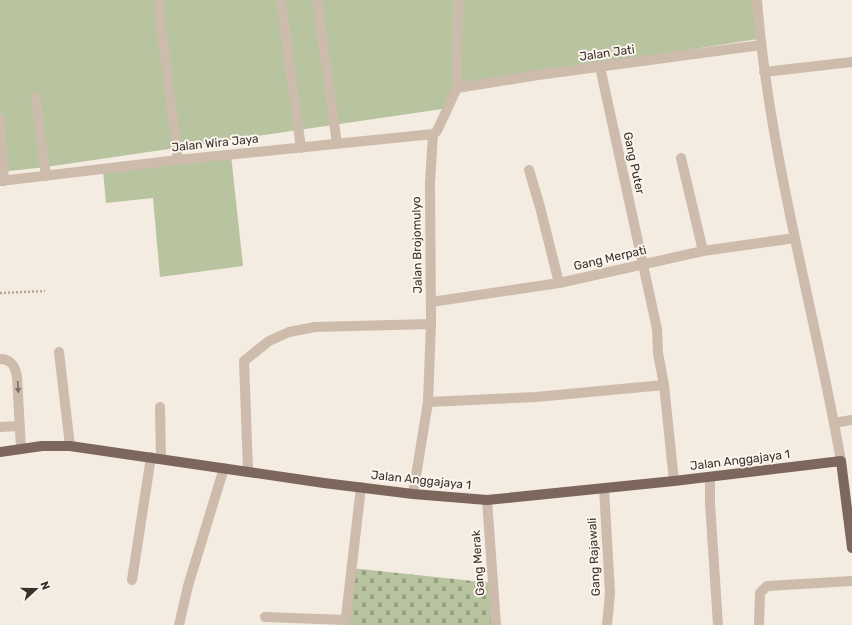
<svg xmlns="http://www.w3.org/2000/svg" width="852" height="625" font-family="Rubik,sans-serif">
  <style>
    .green { fill: #b8c4a0 }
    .cemetery { fill: url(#cemetery-stones) }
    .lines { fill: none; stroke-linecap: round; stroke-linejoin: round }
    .path { stroke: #b9a596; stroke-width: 2.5; stroke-dasharray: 2 2; stroke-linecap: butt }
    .minor { stroke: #cdbbac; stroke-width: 10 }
    .major { stroke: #7d675c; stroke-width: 10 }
    .oneway { fill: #7d6f65 }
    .labels { text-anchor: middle; stroke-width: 4; stroke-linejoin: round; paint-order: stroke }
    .street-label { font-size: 12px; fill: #3b302b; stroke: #fbf5ee }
  </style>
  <defs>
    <pattern id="cemetery-stones" width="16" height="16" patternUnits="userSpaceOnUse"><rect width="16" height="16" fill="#b8c4a0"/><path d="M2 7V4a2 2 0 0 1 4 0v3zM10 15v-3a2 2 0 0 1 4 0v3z" fill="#97a083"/></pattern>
  </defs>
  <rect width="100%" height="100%" fill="#f4ebe1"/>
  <path class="green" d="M0 0H754L758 39 457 86 449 108 46 167 0 172Z
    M231 155 243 266 160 277 153 198 106 203 103 170Z"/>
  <path class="cemetery" d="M351 568 492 583 496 625H345Z"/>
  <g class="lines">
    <path class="path" d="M0 293 45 291"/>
    <path class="minor" d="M158 0 178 160
      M281 0 301 148
      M317 0 337 144
      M757 0C769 156 814 307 841 461
      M600 67 657 329 658 353 664 385 674 481
      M764 72 852 62
      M457 88 538 75 761 45
      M36 98 46 176
      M0 119 4 181
      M681 158 703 251
      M529 170 540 207 559 283
      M0 181 178 160 433 134
      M431 302 559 283 703 251 795 238
      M59 352 70 446
      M0 359C11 359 15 366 17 376L21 449
      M428 402 536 397 664 385
      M160 407 161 459
      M834 423 852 420
      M0 427 19 426
      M248 471 244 361 269 341 289 332 315 327 431 324
      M710 477V503L718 625
      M604 488 610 593 607 625
      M413 494 428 402 431 324 430 183 433 134 437 131 457 88 458 0
      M487 500 496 625
      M132 580 151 457
      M265 617 345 620
      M179 625 188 586 224 468
      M345 625 361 487
      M759 625 760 593 767 586 852 581"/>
    <path class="major" d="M0 452 42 446H70L324 483 413 494 487 500 674 481 841 461 852 548"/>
  </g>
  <defs><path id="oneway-solid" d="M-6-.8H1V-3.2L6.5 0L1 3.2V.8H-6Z"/></defs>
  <use class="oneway" href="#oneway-solid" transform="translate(18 387) rotate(87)"/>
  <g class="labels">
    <g class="street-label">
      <text transform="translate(607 53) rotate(-8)" y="4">Jalan Jati</text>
      <text transform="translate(215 143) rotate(-6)" y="4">Jalan Wira Jaya</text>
      <text transform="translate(634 163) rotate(78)" y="4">Gang Puter</text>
      <text transform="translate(417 245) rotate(-91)" y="4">Jalan Brojomulyo</text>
      <text transform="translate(610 258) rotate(-13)" y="4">Gang Merpati</text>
      <text transform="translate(740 460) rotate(-7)" y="4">Jalan Anggajaya 1</text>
      <text transform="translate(421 480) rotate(6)" y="4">Jalan Anggajaya 1</text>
      <text transform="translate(594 557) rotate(-93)" y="4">Gang Rajawali</text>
      <text transform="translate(478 563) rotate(-94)" y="4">Gang Merak</text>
    </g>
  </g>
  <g transform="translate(36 589) rotate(69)" stroke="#fbf5ee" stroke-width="3" paint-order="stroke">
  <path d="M0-3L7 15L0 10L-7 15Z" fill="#3b302b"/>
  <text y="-6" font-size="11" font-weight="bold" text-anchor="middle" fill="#3b302b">N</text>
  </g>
</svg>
